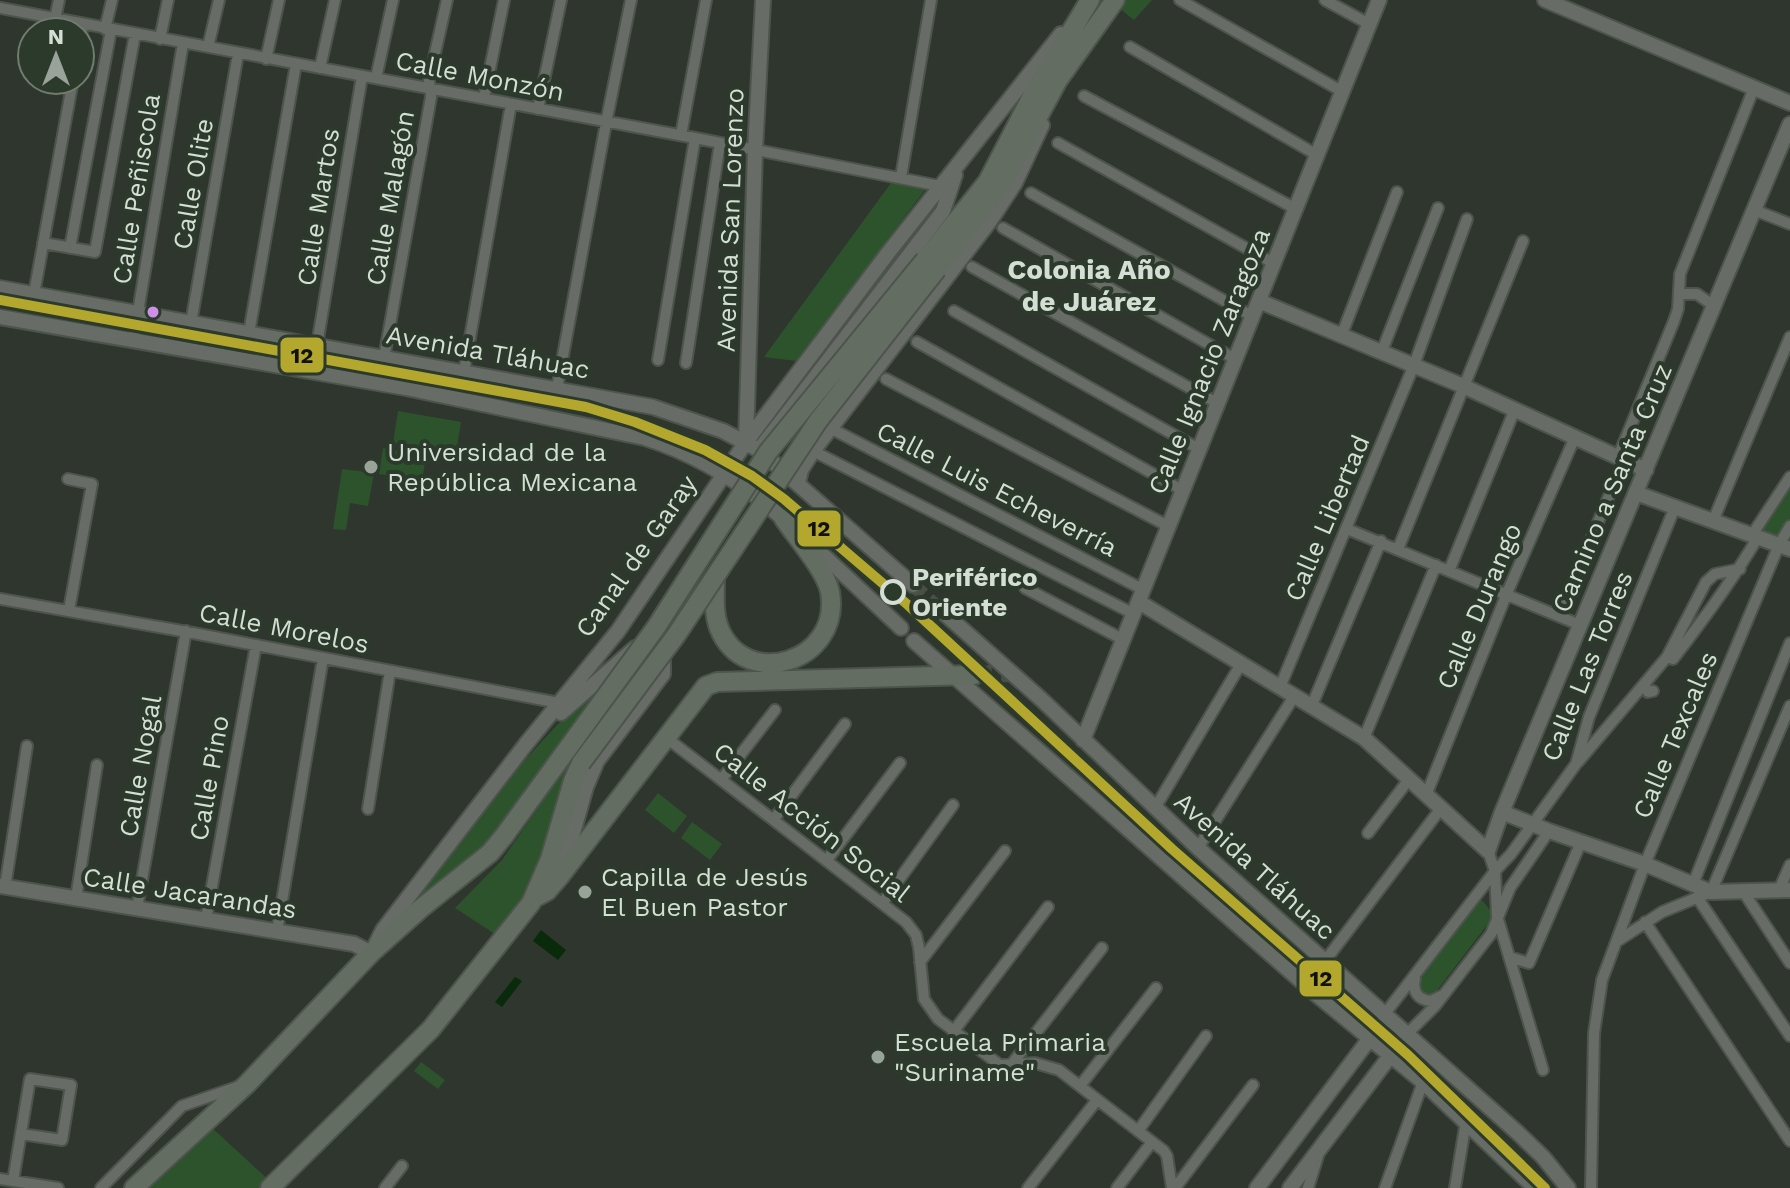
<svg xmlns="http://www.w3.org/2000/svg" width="1790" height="1188" font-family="'Work Sans',sans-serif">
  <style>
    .green { fill: #2d532c }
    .water { fill: #092b0b }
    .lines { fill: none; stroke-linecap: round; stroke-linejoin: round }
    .secondary-tunnel { stroke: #474f47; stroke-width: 14; stroke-dasharray: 14 7; stroke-linecap: butt }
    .highway-tunnel { stroke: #474f47; stroke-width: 18; stroke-dasharray: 18 9; stroke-linecap: butt }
    .street-casing { stroke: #4c544c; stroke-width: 14 }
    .secondary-casing { stroke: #4c544c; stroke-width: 18 }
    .highway-casing { stroke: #4c544c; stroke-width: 22 }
    .street { stroke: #676c66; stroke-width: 10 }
    .secondary { stroke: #676c66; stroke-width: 14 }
    .highway { stroke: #636d62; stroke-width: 18 }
    .highway-bridge-casing { stroke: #4c544c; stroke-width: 22; stroke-linecap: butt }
    .highway-bridge { stroke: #636d62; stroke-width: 18 }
    .metro-1-casing { stroke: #2b3a2a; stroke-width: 16 }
    .metro-1 { stroke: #b4a72e; stroke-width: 10 }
    .bus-dot { fill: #ce8fe9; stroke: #2b3a2a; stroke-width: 3 }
    .poi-dot { fill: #9aa39a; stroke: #2b3a2a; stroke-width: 3 }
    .stop-dot { fill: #2b3a2a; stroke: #d4ded4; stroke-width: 4 }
    .labels { text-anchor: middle; stroke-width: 8; stroke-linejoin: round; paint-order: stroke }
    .street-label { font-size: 26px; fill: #d4ded4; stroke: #2b3a2a }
    .poi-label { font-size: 26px; fill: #d4ded4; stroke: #2b3a2a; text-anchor: start }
    .stop-label { font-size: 26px; font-weight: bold; fill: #d4ded4; stroke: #2b3a2a; text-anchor: start }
    .neighbourhood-label { font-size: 28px; font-weight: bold; fill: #d4ded4; stroke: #2b3a2a }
    .line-badge { stroke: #2b3a2a; stroke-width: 3 }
    .pale-badge-label { font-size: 22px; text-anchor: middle; font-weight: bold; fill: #111 }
  </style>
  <rect width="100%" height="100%" fill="#2e362e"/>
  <path class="green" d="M1126 0H1152L1134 20 1119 8Z
    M891 183 928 186 796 361 764 357Z
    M398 411 461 422 456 453 393 443Z
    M383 448 426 455 422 481 379 474Z
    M342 469 374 473 368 506 350 503 346 530 333 529Z
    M1790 484V518L1780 544 1757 535Z
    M625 663 498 833 449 877 416 901 427 881 524 761 557 725Z
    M571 760 529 896 501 938 455 908 502 860Z
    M658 793 687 816 674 833 645 810Z
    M692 822 722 844 710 860 681 838Z
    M1477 901H1483L1492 913 1491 920 1432 997H1423L1416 984Z
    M421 1062 445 1080 438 1089 414 1071Z
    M210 1126 272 1183 267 1188H145Z"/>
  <path class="water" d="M541 930 566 950 558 960 533 941Z
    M515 977 522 981 502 1007 495 1002Z"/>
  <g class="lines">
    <path class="secondary-tunnel" d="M913 585 944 613"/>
    <path class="highway-tunnel" d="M974 675 1011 673"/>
    <g class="street-casing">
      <path id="street" d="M1180 0 1343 92
        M1325 0 1369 24
        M0 8 695 138 945 187
        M55 19 59 0
        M105 29 112 0
        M160 39 168 0
        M80 41 83 25
        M208 47 219 0
        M1130 47 1317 155
        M266 59 279 0
        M320 68 335 0
        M376 78 393 0
        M1084 96 1296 209
        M484 98 504 0
        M538 109 561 0
        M681 135 706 0
        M1058 143 1273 263
        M901 177 931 0
        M1031 193 1252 316
        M1754 210 1790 224
        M1003 228 1235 359
        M43 243 95 252 135 34
        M70 248 111 30
        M972 267 1217 403
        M34 294 73 80
        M1679 294H1697L1714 306
        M954 311 1199 449
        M191 323 238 54
        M249 333 296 64
        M1342 334 1397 192
        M133 342 183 43
        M917 342 1182 490
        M317 345 362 76
        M1382 351 1438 208
        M384 358 431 97 429 80 447 0
        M658 360 695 138
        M686 363 720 143
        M464 372 511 104
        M886 379 1168 526
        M557 388 606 123 631 0
        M830 428 1144 590
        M813 451 1134 614
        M1618 457 1674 321 1678 309 1680 274 1754 88
        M68 479 92 484 69 610
        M1713 521 1790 337
        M1347 529 1580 625
        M1752 535 1790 477
        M1398 549 1523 241
        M1449 571 1515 409
        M1025 588 1124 640
        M0 599 193 633 559 703
        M1559 616 1624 460
        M1667 657 1673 659C1704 619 1733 580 1758 537
        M1644 684 1648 692 1653 691
        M1280 687 1414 365 1467 219
        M1312 705 1381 541
        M1364 738 1436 565
        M668 739 906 922 916 935 919 948 924 999 938 1019 1000 1065 1035 1063 1059 1070 1164 1151 1167 1156 1172 1188
        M1578 762 1667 657 1706 582 1715 574 1740 569
        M721 780 775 710
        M1427 793 1507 593 1575 437
        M1155 808 1241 664
        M368 809 390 671
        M774 819 845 724
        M1368 833 1410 778
        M1198 848 1295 695
        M1488 851 1495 871 1497 916 1543 1070
        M827 860 900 763
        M1693 884 1790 643
        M5 887 27 746
        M1779 890 1790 865
        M1743 891 1790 963
        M1697 897 1790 1036
        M76 898 97 765
        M883 902 953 805
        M137 908 186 631
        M206 919 256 645
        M1645 922 1790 1141
        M277 931 323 658
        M1616 942 1662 912 1711 892 1790 706
        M1509 957 1529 963 1581 842
        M1325 961 1442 807
        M920 962 1005 851
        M1415 979C1412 991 1418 1000 1431 1001L1441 996
        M1386 1017 1387 1011 1495 871 1511 854 1576 764 1589 717 1675 507
        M953 1032 1048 907
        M1406 1035 1435 1006 1483 944 1491 934 1510 888 1549 831
        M1011 1065 1102 948
        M1080 1086 1156 988
        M1138 1131 1206 1036
        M0 1179 58 1188
        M13 1181 30 1079 71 1085 62 1140 21 1134
        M101 1188 182 1106 237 1087
        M385 1188 402 1166
        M1028 1188 1097 1100
        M1117 1188 1152 1142
        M1175 1188 1253 1085
        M1308 1188 1318 1156
        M1385 1188 1423 1082
        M1455 1188 1466 1121
        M1591 1188 1594 1033 1602 980 1645 864 1779 545 1790 526"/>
    </g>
    <g class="secondary-casing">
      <path id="secondary" d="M1545 0 1790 103
        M0 288 653 407 723 431 759 450 913 585
        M1259 301 1463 386 1646 470
        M0 317 406 388 645 438C701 456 747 485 790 525
        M746 441 755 151 763 0
        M759 450 943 211 955 175
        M798 483 801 470 813 451 990 221 1015 183 1042 125
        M1636 493 1790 549
        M806 539 901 628
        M1139 602 1364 738 1488 851 1502 812 1790 124
        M944 613 1041 699 1198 848 1518 1133 1543 1157 1568 1188
        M914 641 1317 995 1423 1082 1535 1188
        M561 713 635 648
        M1083 740 1379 0
        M1502 812 1549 831 1645 864 1711 892 1790 890
        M563 868 586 787 597 761 663 674V661L658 654
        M0 886 354 944 371 953
        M376 944 383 930 526 744 618 631 746 442 888 253 1061 34
        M1257 1188 1386 1017
        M1290 1188 1406 1035"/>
    </g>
    <g class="highway-casing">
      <path id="highway" d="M925 260 988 181 1031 98 1090 0
        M937 269 1003 182 1058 80 1115 0
        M715 579C715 595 713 612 719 628 745 692 842 662 830 592 826 571 797 538 784 519
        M534 898 547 891 560 876 706 686 717 682 974 675
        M134 1188 247 1084 372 952 420 909 490 853 504 836
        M270 1188 431 1029 531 903 550 859 573 781 581 763"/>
    </g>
    <use href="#street" class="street"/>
    <use href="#secondary" class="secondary"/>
    <use href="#highway" class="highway"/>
    <g class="highway-bridge-casing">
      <path id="highway-bridge" d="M581 763 677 634 818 421 937 269
        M504 836 657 626 768 452 925 260"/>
    </g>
    <use href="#highway-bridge" class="highway-bridge"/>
    <g class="metro-1-casing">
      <path id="metro-1" d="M0 300 586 407 635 422 705 450 752 476 784 499 908 605 1172 849 1408 1055 1545 1188"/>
    </g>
    <use href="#metro-1" class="metro-1"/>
  </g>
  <circle class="bus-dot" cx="153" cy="312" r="7"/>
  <g class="poi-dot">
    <circle cx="371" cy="467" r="8"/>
    <circle cx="585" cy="892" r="8"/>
    <circle cx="878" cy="1057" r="8"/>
  </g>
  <circle class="stop-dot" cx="893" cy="592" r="11"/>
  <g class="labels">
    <g class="street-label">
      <text transform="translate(480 76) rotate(11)" y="9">Calle Monzón</text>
      <text transform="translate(193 184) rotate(-80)" y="9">Calle Olite</text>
      <text transform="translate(136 189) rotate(-81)" y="9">Calle Peñiscola</text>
      <text transform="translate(390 198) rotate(-80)" y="9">Calle Malagón</text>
      <text transform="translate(318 207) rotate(-81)" y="9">Calle Martos</text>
      <text transform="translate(730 220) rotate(-88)" y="9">Avenida San Lorenzo</text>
      <text transform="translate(488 352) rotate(10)" y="9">Avenida Tláhuac</text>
      <text transform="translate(1209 361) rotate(-68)" y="9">Calle Ignacio Zaragoza</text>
      <text transform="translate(1612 488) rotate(-67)" y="9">Camino a Santa Cruz</text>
      <text transform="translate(997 489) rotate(27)" y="9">Calle Luis Echeverría</text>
      <text transform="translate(1327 518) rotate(-67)" y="9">Calle Libertad</text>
      <text transform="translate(636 556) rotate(-55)" y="9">Canal de Garay</text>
      <text transform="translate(1479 606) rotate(-67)" y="9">Calle Durango</text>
      <text transform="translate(284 628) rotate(11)" y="9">Calle Morelos</text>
      <text transform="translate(1587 666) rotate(-68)" y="9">Calle Las Torres</text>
      <text transform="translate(1675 735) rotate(-67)" y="9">Calle Texcales</text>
      <text transform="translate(140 766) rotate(-80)" y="9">Calle Nogal</text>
      <text transform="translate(209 778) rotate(-80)" y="9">Calle Pino</text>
      <text transform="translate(812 822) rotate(38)" y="9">Calle Acción Social</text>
      <text transform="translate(1255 866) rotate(42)" y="9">Avenida Tláhuac</text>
      <text transform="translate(190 893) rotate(9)" y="9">Calle Jacarandas</text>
    </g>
    <g class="poi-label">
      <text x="387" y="461">Universidad de la<tspan x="387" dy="30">República Mexicana</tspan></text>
      <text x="601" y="886">Capilla de Jesús<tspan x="601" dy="30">El Buen Pastor</tspan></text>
      <text x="894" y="1051">Escuela Primaria<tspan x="894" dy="30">"Suriname"</tspan></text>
    </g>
    <g class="stop-label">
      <text x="912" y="586">Periférico<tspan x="912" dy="30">Oriente</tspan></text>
    </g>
    <g class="neighbourhood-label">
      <text x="1089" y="279">Colonia Año<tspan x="1089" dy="32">de Juárez</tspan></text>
    </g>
  </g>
  <g class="line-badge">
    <rect x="279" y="336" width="46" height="38" rx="8" fill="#b4a72e"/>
    <rect x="796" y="509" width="46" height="39" rx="8" fill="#b4a72e"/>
    <rect x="1298" y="959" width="45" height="39" rx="8" fill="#b4a72e"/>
  </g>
  <g class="pale-badge-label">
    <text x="302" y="363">12</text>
    <text x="819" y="536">12</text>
    <text x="1321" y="986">12</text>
  </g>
  <g transform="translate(56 56)"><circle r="38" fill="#2b3a2a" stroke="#6f7c6e" stroke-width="2"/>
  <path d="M0-6L14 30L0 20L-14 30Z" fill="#9aa39a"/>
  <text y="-12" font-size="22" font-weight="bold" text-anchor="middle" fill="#d4ded4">N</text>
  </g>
</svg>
